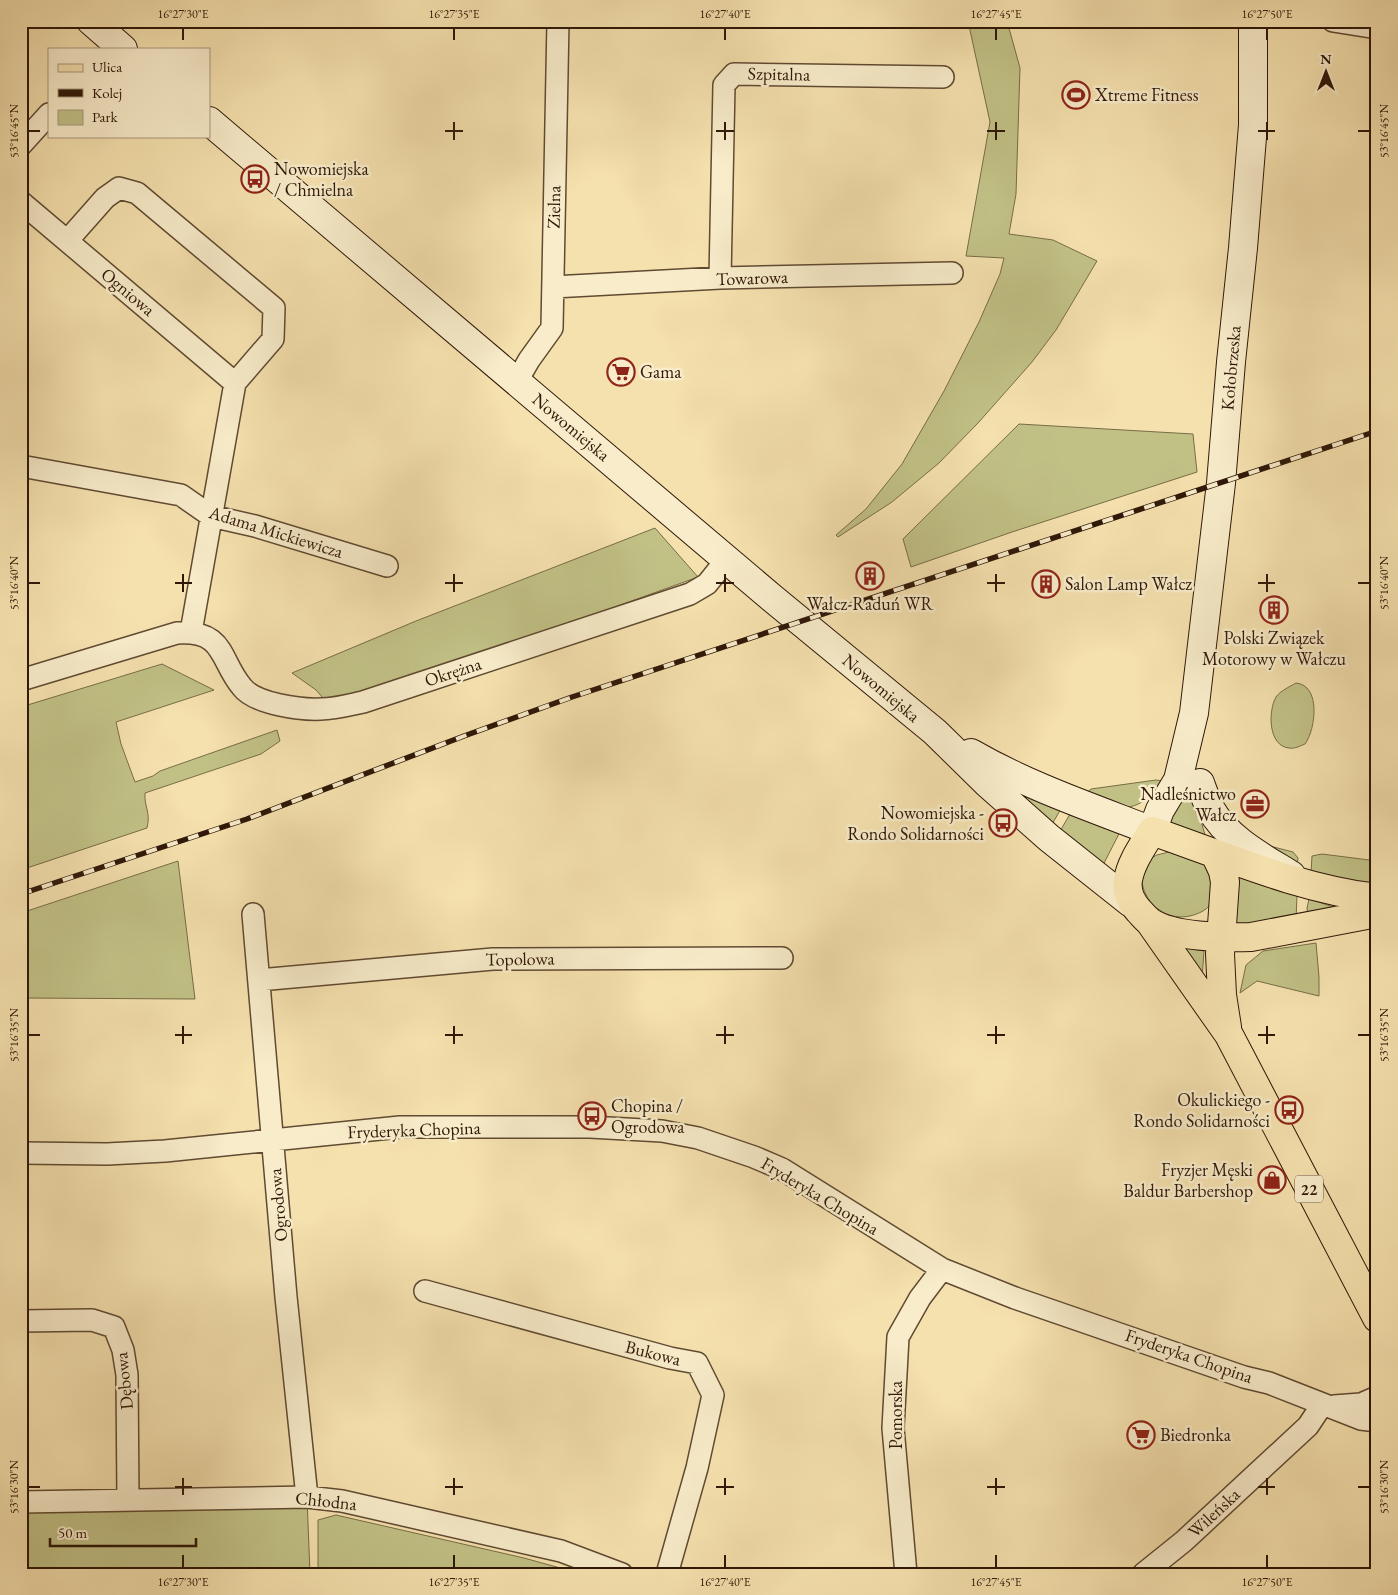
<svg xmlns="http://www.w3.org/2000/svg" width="1398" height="1595" font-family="'EB Garamond',serif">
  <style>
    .green { fill: #c1c186; stroke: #786c47 }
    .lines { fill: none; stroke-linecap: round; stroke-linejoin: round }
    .street-casing { stroke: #604a32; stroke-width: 24 }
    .secondary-casing { stroke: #2f1708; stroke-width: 30 }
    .primary-casing { stroke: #2f1708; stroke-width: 30 }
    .street { stroke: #f8ecca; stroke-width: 21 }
    .secondary { stroke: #f8ecca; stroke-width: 28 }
    .primary { stroke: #f5e1ae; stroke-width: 28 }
    .rail-casing { stroke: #2f1708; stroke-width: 5.5 }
    .rail { stroke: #f8ecca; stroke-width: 4; stroke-dasharray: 11; stroke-linecap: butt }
    .ticks { fill: none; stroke: #2f1708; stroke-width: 2 }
    .labels { text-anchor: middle; stroke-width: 5; stroke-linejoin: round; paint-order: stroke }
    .shield { fill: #f8ecca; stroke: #6b5742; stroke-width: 1 }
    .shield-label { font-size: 16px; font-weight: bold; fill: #2f1708 }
    .street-label { font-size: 18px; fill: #2f1708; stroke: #f8ecca }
    .poi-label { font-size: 18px; fill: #2f1708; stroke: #f8ecca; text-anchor: start }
    .neatline { fill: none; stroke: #2f1708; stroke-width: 2 }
    .ticks-label { font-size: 12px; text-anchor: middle; fill: #2f1708 }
  </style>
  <rect width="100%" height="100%" fill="#f5e1ae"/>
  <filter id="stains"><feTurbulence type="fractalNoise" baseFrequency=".004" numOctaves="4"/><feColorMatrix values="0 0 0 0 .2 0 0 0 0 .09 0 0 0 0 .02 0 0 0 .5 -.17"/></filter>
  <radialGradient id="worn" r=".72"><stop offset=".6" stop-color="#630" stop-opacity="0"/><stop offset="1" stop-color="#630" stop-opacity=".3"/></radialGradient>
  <path class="green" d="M968 21H1007L1020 68 1016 194 1009 234 1053 240 1097 261 1056 330 1032 362 978 423 939 463 892 502 838 537 836 535 866 509 902 464 944 391 979 322 1000 274 1004 258 966 256 990 122Z
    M1019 424 1193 434 1197 472 1012 532 911 567 903 539Z
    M655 528 698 577 399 685 330 706 316 690 292 673 416 621Z
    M162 664 214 690 116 722 121 744 135 782 153 776 160 771 277 730 280 741 261 754 145 793C144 807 151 812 147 828L21 870V707Z
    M1296 683C1321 685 1316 729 1305 744 1300 746 1295 749 1289 748 1268 746 1268 711 1276 697 1280 691 1289 687 1296 683Z
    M1156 780 1162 781 1163 783C1131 818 1124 808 1084 795L1091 789Z
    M1010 787 1062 807 1051 826Z
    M1183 790 1192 792 1207 841 1166 825Z
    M1074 807 1122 828 1101 869 1059 833Z
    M1262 844 1293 852 1298 858 1297 867Z
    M1168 852C1179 853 1191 855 1201 861 1214 871 1220 902 1203 911 1159 935 1123 879 1153 857 1157 854 1163 854 1168 852Z
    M1322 854 1377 861V885H1355L1311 872 1312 856Z
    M178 861 195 999 21 998V913Z
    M1235 871 1297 894 1296 921 1236 929Z
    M1309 899 1343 910 1308 918 1307 908Z
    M1316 943 1319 977V996L1257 981 1240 993 1246 965 1263 951Z
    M1178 947 1204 951 1202 979Z
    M307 1497 310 1574H21V1502Z
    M336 1515 524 1558 582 1574H318V1520Z"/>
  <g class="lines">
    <g class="street-casing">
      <path id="street" d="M1333 21 1377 28
        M21 145 49 114
        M21 202 235 383
        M67 241 105 198 119 188 137 193 274 308 273 339 235 383
        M720 278 724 85 734 74 943 77
        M553 287 720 278 952 273
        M517 381 529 360 552 328 558 21
        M21 466 181 495 211 516 255 526 387 566
        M191 632 235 383
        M21 680 177 633C226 630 219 660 242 687 255 704 301 710 321 709 335 709 349 705 363 702L690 594 707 584 727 559
        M253 914 286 1297 307 1497
        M259 980 493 959 782 958
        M21 1153 107 1154 165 1151 400 1127H590L662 1131 698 1138 754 1157 782 1169 942 1269 1015 1298 1244 1377 1269 1383 1361 1419 1377 1421
        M425 1291 670 1358 697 1363 713 1395 697 1468 667 1574
        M21 1321 92 1320 114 1327 123 1350 127 1375 128 1500
        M1334 1406 1361 1404 1377 1397
        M21 1502 307 1497 342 1501 561 1551 622 1574
        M906 1574 893 1428 898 1337 920 1298 942 1269
        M1143 1574 1184 1541 1308 1426 1322 1405"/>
    </g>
    <g class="secondary-casing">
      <path id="secondary" d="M91 21 123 49
        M209 121 772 598 935 732 988 784 1049 838 1131 903
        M971 753C1028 786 1090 807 1152 831L1160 810 1178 780 1194 713 1221 483 1231 362 1243 248 1253 125V21
        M1200 783C1203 791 1206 800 1210 808 1227 839 1262 857 1291 875"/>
    </g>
    <g class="primary-casing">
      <path id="primary" d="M1215 854 1223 871 1225 882 1220 954 1222 995 1227 1027
        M1377 898C1299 889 1225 856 1152 831 1143 846 1131 862 1128 880 1126 892 1131 902 1139 911 1142 914 1146 919 1150 922 1171 937 1225 938 1251 937L1377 913
        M1149 921 1229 1035 1377 1318"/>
    </g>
    <use href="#street" class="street"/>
    <use href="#secondary" class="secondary"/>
    <use href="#primary" class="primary"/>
    <g class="rail-casing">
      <path id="rail" d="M21 894 247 819 464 736 572 697 1377 431"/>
    </g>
    <use href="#rail" class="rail"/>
  </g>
  <path class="ticks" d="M183 28V40M454 28V40M725 28V40M996 28V40M1267 28V40M454 122V140M725 122V140M996 122V140M1267 122V140M28 131H40M445 131H463M716 131H734M987 131H1005M1258 131H1275M1358 131H1370M183 574V592M454 574V592M725 574V592M996 574V592M1267 574V592M28 583H40M175 583H192M445 583H463M716 583H734M987 583H1005M1258 583H1275M1358 583H1370M183 1026V1044M454 1026V1044M725 1026V1044M996 1026V1044M1267 1026V1044M28 1035H40M175 1035H192M445 1035H463M716 1035H734M987 1035H1005M1258 1035H1275M1358 1035H1370M183 1478V1495M454 1478V1495M725 1478V1495M996 1478V1495M1267 1478V1495M28 1487H40M175 1487H192M445 1487H463M716 1487H734M987 1487H1005M1258 1487H1275M1358 1487H1370M183 1555V1568M454 1555V1568M725 1555V1568M996 1555V1568M1267 1555V1568"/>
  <defs>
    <g id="stadium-ring" transform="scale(1.4375)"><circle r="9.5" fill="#f8ecca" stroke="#8f2418" stroke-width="1.5"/><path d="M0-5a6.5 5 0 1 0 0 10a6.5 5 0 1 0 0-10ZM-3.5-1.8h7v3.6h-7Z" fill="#8f2418"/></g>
    <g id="bus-ring" transform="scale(1.4375)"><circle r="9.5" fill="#f8ecca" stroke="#8f2418" stroke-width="1.5"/><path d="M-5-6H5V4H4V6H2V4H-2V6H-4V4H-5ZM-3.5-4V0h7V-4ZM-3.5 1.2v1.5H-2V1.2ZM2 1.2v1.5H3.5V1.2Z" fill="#8f2418"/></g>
    <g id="supermarket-ring" transform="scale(1.4375)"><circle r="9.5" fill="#f8ecca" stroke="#8f2418" stroke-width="1.5"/><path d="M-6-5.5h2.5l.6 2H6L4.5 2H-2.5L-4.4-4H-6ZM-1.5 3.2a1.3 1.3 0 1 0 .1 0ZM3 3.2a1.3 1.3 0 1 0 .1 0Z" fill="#8f2418"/></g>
    <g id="building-ring" transform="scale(1.4375)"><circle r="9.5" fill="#f8ecca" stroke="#8f2418" stroke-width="1.5"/><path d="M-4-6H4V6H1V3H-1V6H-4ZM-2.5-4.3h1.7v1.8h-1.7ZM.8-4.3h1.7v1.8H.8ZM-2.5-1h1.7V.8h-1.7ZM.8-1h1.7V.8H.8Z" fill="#8f2418"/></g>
    <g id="office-ring" transform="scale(1.4375)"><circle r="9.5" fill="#f8ecca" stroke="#8f2418" stroke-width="1.5"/><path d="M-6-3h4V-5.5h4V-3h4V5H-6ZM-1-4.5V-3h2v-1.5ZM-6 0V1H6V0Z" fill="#8f2418"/></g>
    <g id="shop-ring" transform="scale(1.4375)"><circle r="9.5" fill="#f8ecca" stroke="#8f2418" stroke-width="1.5"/><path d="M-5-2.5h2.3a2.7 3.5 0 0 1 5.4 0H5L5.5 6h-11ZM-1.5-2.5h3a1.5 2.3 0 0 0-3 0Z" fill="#8f2418"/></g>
  </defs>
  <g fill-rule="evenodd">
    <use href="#stadium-ring" x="1076" y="95"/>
    <use href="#bus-ring" x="255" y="179"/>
    <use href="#supermarket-ring" x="621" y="372"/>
    <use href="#building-ring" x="870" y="576"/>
    <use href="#building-ring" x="1046" y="584"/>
    <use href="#building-ring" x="1274" y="610"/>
    <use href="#office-ring" x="1255" y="804"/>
    <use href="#bus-ring" x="1003" y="823"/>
    <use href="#bus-ring" x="1289" y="1110"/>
    <use href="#bus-ring" x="592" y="1116"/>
    <use href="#shop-ring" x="1272" y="1180"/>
    <use href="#supermarket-ring" x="1141" y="1435"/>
  </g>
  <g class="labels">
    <rect class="shield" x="1295" y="1175.5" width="28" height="27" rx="4"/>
    <g class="shield-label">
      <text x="1309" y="1195">22</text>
    </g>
    <g class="street-label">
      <text transform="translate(779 74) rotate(1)" y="6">Szpitalna</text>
      <text transform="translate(554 207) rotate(-89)" y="6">Zielna</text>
      <text transform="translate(752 278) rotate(-2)" y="6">Towarowa</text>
      <text transform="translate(128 292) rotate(40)" y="6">Ogniowa</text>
      <text transform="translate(1231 368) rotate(-85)" y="6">Kołobrzeska</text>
      <text transform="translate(571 427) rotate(40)" y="6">Nowomiejska</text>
      <text transform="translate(276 532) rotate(17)" y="6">Adama Mickiewicza</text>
      <text transform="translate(453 672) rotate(-18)" y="6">Okrężna</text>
      <text transform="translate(881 688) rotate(40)" y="6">Nowomiejska</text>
      <text transform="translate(520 959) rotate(-1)" y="6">Topolowa</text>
      <text transform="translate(414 1130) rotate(-2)" y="6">Fryderyka Chopina</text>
      <text transform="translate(820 1196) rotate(31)" y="6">Fryderyka Chopina</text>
      <text transform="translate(278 1205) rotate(-95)" y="6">Ogrodowa</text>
      <text transform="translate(653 1353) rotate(14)" y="6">Bukowa</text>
      <text transform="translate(1189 1356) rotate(19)" y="6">Fryderyka Chopina</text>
      <text transform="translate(124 1381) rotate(-96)" y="6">Dębowa</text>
      <text transform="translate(896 1415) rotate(-90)" y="6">Pomorska</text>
      <text transform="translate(326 1501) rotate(6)" y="6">Chłodna</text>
      <text transform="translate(1214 1513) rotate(-43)" y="6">Wileńska</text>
    </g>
    <g class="poi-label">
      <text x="1095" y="101">Xtreme Fitness</text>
      <text x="274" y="175">Nowomiejska<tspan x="274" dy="21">/ Chmielna</tspan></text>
      <text x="640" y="378">Gama</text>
      <text x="1065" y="590">Salon Lamp Wałcz</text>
      <text x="870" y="610" text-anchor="middle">Wałcz-Raduń WR</text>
      <text x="1274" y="644" text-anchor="middle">Polski Związek<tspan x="1274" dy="21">Motorowy w Wałczu</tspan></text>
      <text x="1236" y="800" text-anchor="end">Nadleśnictwo<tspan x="1236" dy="21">Wałcz</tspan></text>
      <text x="984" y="819" text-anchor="end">Nowomiejska -<tspan x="984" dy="21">Rondo Solidarności</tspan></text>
      <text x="1270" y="1106" text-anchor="end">Okulickiego -<tspan x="1270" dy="21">Rondo Solidarności</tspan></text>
      <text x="611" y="1112">Chopina /<tspan x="611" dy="21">Ogrodowa</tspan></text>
      <text x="1253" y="1176" text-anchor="end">Fryzjer Męski<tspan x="1253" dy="21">Baldur Barbershop</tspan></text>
      <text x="1160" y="1441">Biedronka</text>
    </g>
  </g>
  <rect width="1398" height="1595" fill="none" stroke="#f5e1ae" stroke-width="55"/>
  <rect x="48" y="48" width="162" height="90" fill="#f8ecca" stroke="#a8977c"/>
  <rect x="58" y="64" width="25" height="8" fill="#f5e1ae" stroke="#a8977c"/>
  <text x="92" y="72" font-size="15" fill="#2f1708">Ulica</text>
  <rect x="58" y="89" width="25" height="8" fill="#2f1708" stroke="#a8977c"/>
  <text x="92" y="98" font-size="15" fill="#2f1708">Kolej</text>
  <rect x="58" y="110" width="25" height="15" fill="#c1c186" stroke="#a8977c"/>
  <text x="92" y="122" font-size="15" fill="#2f1708">Park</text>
  <g transform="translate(1326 72)" stroke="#f8ecca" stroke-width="4" paint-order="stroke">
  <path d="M0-4L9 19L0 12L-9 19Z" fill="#2f1708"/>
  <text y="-8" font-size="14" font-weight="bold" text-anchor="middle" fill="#2f1708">N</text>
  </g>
  <path d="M50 1538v8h146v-8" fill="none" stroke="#2f1708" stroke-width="2.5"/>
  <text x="58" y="1538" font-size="15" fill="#2f1708" stroke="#f8ecca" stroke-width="4" paint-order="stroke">50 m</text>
  <rect x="28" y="28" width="1342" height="1540" class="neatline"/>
  <g class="ticks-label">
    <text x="183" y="18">16°27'30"E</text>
    <text x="454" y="18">16°27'35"E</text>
    <text x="725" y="18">16°27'40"E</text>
    <text x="996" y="18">16°27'45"E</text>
    <text x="1267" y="18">16°27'50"E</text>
    <text transform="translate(14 131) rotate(-90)" y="4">53°16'45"N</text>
    <text transform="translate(1384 131) rotate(-90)" y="4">53°16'45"N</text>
    <text transform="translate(14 583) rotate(-90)" y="4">53°16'40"N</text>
    <text transform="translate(1384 583) rotate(-90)" y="4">53°16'40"N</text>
    <text transform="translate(14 1035) rotate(-90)" y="4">53°16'35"N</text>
    <text transform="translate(1384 1035) rotate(-90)" y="4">53°16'35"N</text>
    <text transform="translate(14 1487) rotate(-90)" y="4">53°16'30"N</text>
    <text transform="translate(1384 1487) rotate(-90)" y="4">53°16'30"N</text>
    <text x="183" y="1586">16°27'30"E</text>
    <text x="454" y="1586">16°27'35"E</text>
    <text x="725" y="1586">16°27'40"E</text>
    <text x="996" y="1586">16°27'45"E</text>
    <text x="1267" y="1586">16°27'50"E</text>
  </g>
  <rect width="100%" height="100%" filter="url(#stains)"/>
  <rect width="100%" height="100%" fill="url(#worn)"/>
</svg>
